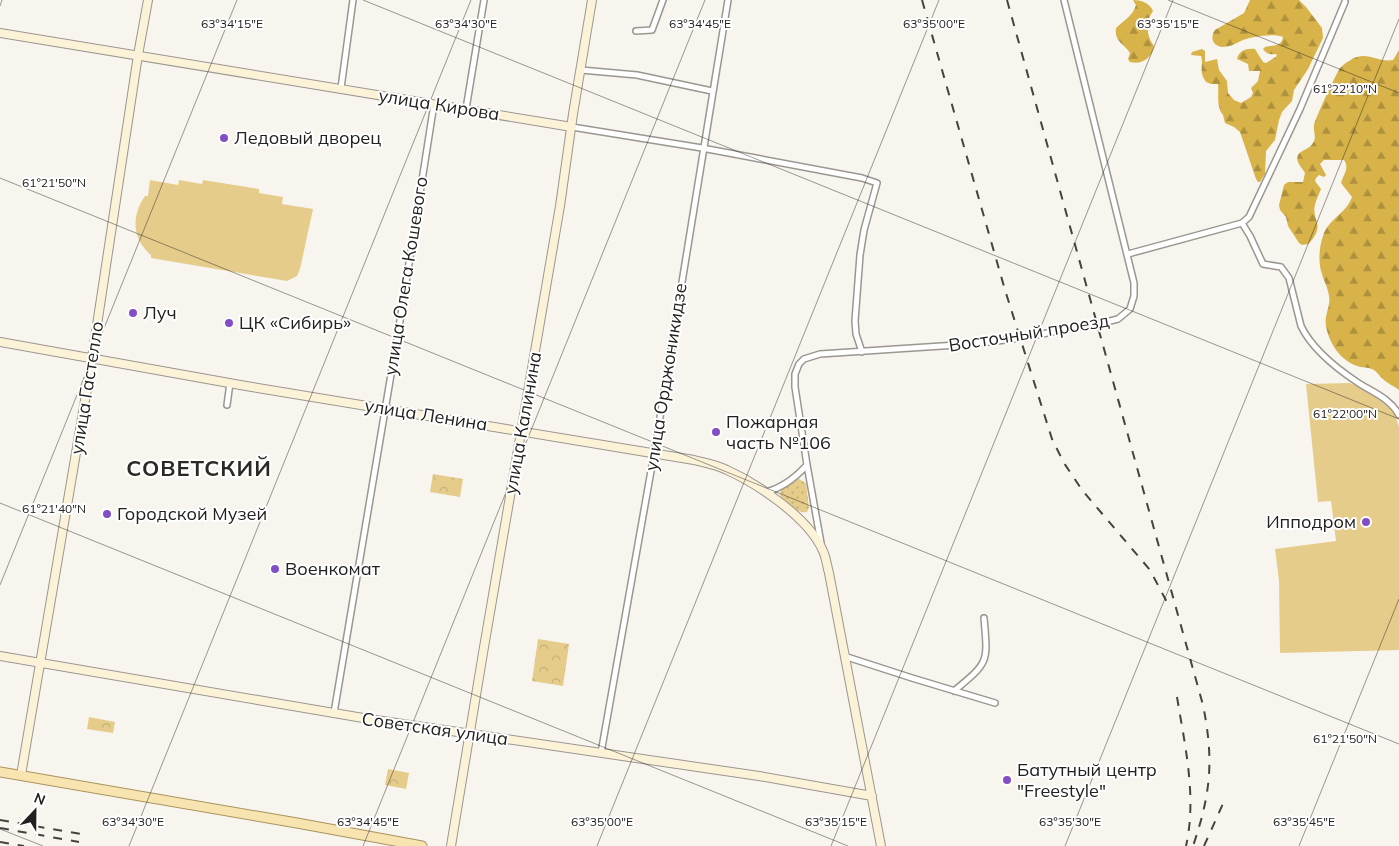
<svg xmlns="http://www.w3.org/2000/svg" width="1399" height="846" font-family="Mulish,sans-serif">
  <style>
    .grass { fill: url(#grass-dots) }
    .forest { fill: url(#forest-firs) }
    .park { fill: url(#park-crowns) }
    .garden { fill: #e5cc8a }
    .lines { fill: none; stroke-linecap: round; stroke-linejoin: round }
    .street-casing { stroke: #9a9791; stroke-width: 8 }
    .secondary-casing { stroke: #9a9791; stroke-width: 10 }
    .primary-casing { stroke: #a9945c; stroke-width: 11 }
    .street { stroke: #fff; stroke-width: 5 }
    .secondary { stroke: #fbf2d8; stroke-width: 8 }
    .primary { stroke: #f7e4b1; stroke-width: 9 }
    .rail { stroke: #444340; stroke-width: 2; stroke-dasharray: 9 9; stroke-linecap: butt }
    .ticks { fill: none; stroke: #22211f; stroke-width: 1; stroke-opacity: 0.45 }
    .poi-dot { fill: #814ec6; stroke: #fff; stroke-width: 2 }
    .labels { text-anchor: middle; stroke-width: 4; stroke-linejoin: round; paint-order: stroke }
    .street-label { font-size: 18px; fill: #22211f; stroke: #fff }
    .poi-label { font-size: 18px; fill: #22211f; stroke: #fff; text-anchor: start }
    .district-label { font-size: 22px; font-weight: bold; letter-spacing: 1px; fill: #2b2924; stroke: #fff }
    .ticks-label { font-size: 12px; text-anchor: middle; fill: #22211f; stroke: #fff; stroke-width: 4; stroke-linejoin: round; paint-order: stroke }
  </style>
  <defs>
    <pattern id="grass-dots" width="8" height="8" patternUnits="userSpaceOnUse" patternTransform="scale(1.25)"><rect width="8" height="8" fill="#e5cc8a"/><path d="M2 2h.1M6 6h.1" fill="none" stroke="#c4af77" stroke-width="1.8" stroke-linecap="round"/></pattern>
    <pattern id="forest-firs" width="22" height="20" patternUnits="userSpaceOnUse" patternTransform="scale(1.25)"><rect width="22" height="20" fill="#d7b34a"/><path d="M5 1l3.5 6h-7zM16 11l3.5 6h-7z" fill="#ae913d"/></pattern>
    <pattern id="park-crowns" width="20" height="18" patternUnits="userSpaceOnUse" patternTransform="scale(1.25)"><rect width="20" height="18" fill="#e5cc8a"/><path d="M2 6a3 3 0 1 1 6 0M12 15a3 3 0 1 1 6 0" fill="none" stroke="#c4af77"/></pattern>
  </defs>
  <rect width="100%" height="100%" fill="#f8f5ee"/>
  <path class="grass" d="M799 479 806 483 809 508 807 512C797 514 785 503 780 495L781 490 795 480Z"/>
  <path class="forest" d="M1133 0C1141 0 1150 3 1153 11 1145 22 1146 35 1154 46 1152 58 1142 65 1130 62L1128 59 1130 53C1124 43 1114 42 1116 28 1123 21 1133 16 1136 5Z
    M1250 0H1299L1306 7 1322 28 1323 38 1308 69 1294 90 1292 101 1282 112 1279 120 1275 140 1266 151 1265 174 1260 182H1258L1256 179 1240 132 1234 127 1225 123 1223 115C1216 107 1219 94 1218 84H1211L1206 82C1198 71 1204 66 1201 56L1191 55 1192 52 1202 49 1205 51V62L1217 59 1219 70 1227 81 1228 93 1234 100 1241 103 1251 97 1253 93 1251 88 1258 81 1260 71H1249L1248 64 1237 59C1239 50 1247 48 1255 49L1263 62 1266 63 1277 56 1276 54C1271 55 1266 54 1263 49L1265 47C1272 45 1282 47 1283 37 1274 33 1250 37 1241 41 1235 44 1229 47 1222 47 1212 46 1210 37 1215 30L1244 13Z
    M1399 50V390C1394 386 1388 384 1383 379 1379 376 1377 371 1372 369 1368 367 1362 368 1357 366 1340 360 1329 343 1326 326 1324 315 1331 306 1329 296 1328 288 1324 281 1322 274 1318 263 1319 247 1323 236 1328 219 1346 214 1352 197L1341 183C1343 175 1350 168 1344 160H1324L1320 164 1326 175 1324 177 1319 175 1316 178 1315 181 1321 189C1319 194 1316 200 1315 205 1311 220 1327 225 1308 244L1302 245 1299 243 1288 226 1286 217 1280 210 1279 205 1284 185 1288 182H1303L1305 173C1302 167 1295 162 1298 155 1301 150 1310 149 1313 143 1317 137 1313 131 1314 125 1315 119 1336 74 1340 68 1343 65 1345 63 1349 61 1367 49 1376 63 1393 60Z"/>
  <path class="park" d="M433 474 463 479 460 497 430 492Z
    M538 639 569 644 563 686 532 681Z
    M89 717 115 722 113 733 87 729Z
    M388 769 409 773 406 789 385 785Z"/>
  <path class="garden" d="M150 180 178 185 179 180 202 184 203 180 259 189V193L283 197 282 204 313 209 300 269 297 276 287 281 151 258V255C132 239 131 216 145 196H148Z
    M1350 383C1365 389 1386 397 1394 412 1396 416 1397 422 1399 427V650L1280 653 1279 581 1275 549 1336 541 1331 501 1318 502 1306 384Z"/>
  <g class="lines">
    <g class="street-casing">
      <path id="street" d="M636 31 652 30 663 0
        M581 70 637 75 712 91
        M341 88 353 0
        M466 109 484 0
        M572 127 702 148 862 178 877 183 864 230 860 255 855 321 856 334 862 352
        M1242 223 1250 236 1263 264 1281 267 1289 278 1301 326C1312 349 1336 368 1357 382 1372 392 1390 398 1399 415
        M1128 254 1242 223 1249 217 1300 109 1345 2
        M227 405 230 383
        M766 492C782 488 796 477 807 465
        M821 543 807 465 795 387V374L799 364 804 359 820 354 972 344 1021 338 1110 321 1118 319 1130 309 1134 296V283L1064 0
        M844 656 912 678 995 703
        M954 691C989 662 988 663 984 618
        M334 713 399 327 434 104
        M601 753 654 454 728 0"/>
    </g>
    <g class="secondary-casing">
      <path id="secondary" d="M0 33 572 127
        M0 342 246 386 694 460C705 463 717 465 727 470 758 484 809 518 823 551 826 557 827 566 829 573L881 846
        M0 656 369 719 759 776 872 796
        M21 775 90 371 138 55 148 0
        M451 846 483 653 560 206 573 114 592 0"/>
    </g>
    <g class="primary-casing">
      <path id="primary" d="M0 772 297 823 422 846"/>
    </g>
    <use href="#street" class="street"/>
    <use href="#secondary" class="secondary"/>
    <use href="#primary" class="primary"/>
    <path class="rail" d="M922 0 1005 290 1052 439 1064 463 1082 490 1150 570 1170 608
      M1007 0 1203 705C1214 760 1211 793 1193 846
      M1177 697C1185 746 1197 797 1186 846
      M0 820 81 834
      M0 828 79 842
      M0 842 24 846
      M1204 846 1226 797"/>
  </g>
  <path class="ticks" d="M363 0 1399 419M1168 0 1399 93M0 6 2 0M0 178 1399 744M0 503 848 846M0 585 237 0M0 829 43 846M129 846 471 0M363 846 705 0M597 846 939 0M831 846 1173 0M1065 846 1399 19M1299 846 1399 599"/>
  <g class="poi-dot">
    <circle cx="224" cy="138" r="5"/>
    <circle cx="133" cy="313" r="5"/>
    <circle cx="229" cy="323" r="5"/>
    <circle cx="716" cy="432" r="5"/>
    <circle cx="107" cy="514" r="5"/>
    <circle cx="1366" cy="522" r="5"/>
    <circle cx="275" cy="569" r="5"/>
    <circle cx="1007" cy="780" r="5"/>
  </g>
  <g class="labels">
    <g class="street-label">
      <text transform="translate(439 105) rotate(9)" y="6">улица Кирова</text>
      <text transform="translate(406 276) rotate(-81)" y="6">улица Олега Кошевого</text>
      <text transform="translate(1029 333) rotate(-9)" y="6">Восточный проезд</text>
      <text transform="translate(666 377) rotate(-81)" y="6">улица Орджоникидзе</text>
      <text transform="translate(87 388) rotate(-81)" y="6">улица Гастелло</text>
      <text transform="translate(426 415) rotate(9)" y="6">улица Ленина</text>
      <text transform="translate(523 423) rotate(-80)" y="6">улица Калинина</text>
      <text transform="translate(435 729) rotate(8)" y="6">Советская улица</text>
    </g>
    <g class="poi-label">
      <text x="234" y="144">Ледовый дворец</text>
      <text x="143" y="319">Луч</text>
      <text x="239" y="329">ЦК «Сибирь»</text>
      <text x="726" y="428">Пожарная<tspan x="726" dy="21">часть №106</tspan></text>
      <text x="117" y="520">Городской Музей</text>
      <text x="1356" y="528" text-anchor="end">Ипподром</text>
      <text x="285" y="575">Военкомат</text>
      <text x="1017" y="776">Батутный центр<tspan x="1017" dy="21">"Freestyle"</tspan></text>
    </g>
    <g class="district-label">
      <text x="199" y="476">СОВЕТСКИЙ</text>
    </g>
  </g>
  <g class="ticks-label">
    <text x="232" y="28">63°34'15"E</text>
    <text x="466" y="28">63°34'30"E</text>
    <text x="700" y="28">63°34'45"E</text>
    <text x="934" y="28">63°35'00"E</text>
    <text x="1168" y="28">63°35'15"E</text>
    <text x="1345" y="93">61°22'10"N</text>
    <text x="54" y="187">61°21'50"N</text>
    <text x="1345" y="418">61°22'00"N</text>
    <text x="54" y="513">61°21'40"N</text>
    <text x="1345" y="743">61°21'50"N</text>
    <text x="133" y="826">63°34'30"E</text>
    <text x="368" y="826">63°34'45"E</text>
    <text x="602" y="826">63°35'00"E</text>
    <text x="836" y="826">63°35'15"E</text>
    <text x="1070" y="826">63°35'30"E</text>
    <text x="1304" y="826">63°35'45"E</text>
  </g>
  <g transform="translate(35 811) rotate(22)" stroke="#ffffff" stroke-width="4" paint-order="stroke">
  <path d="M0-4L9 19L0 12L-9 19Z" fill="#22211f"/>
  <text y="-8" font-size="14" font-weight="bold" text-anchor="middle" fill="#22211f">N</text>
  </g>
</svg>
